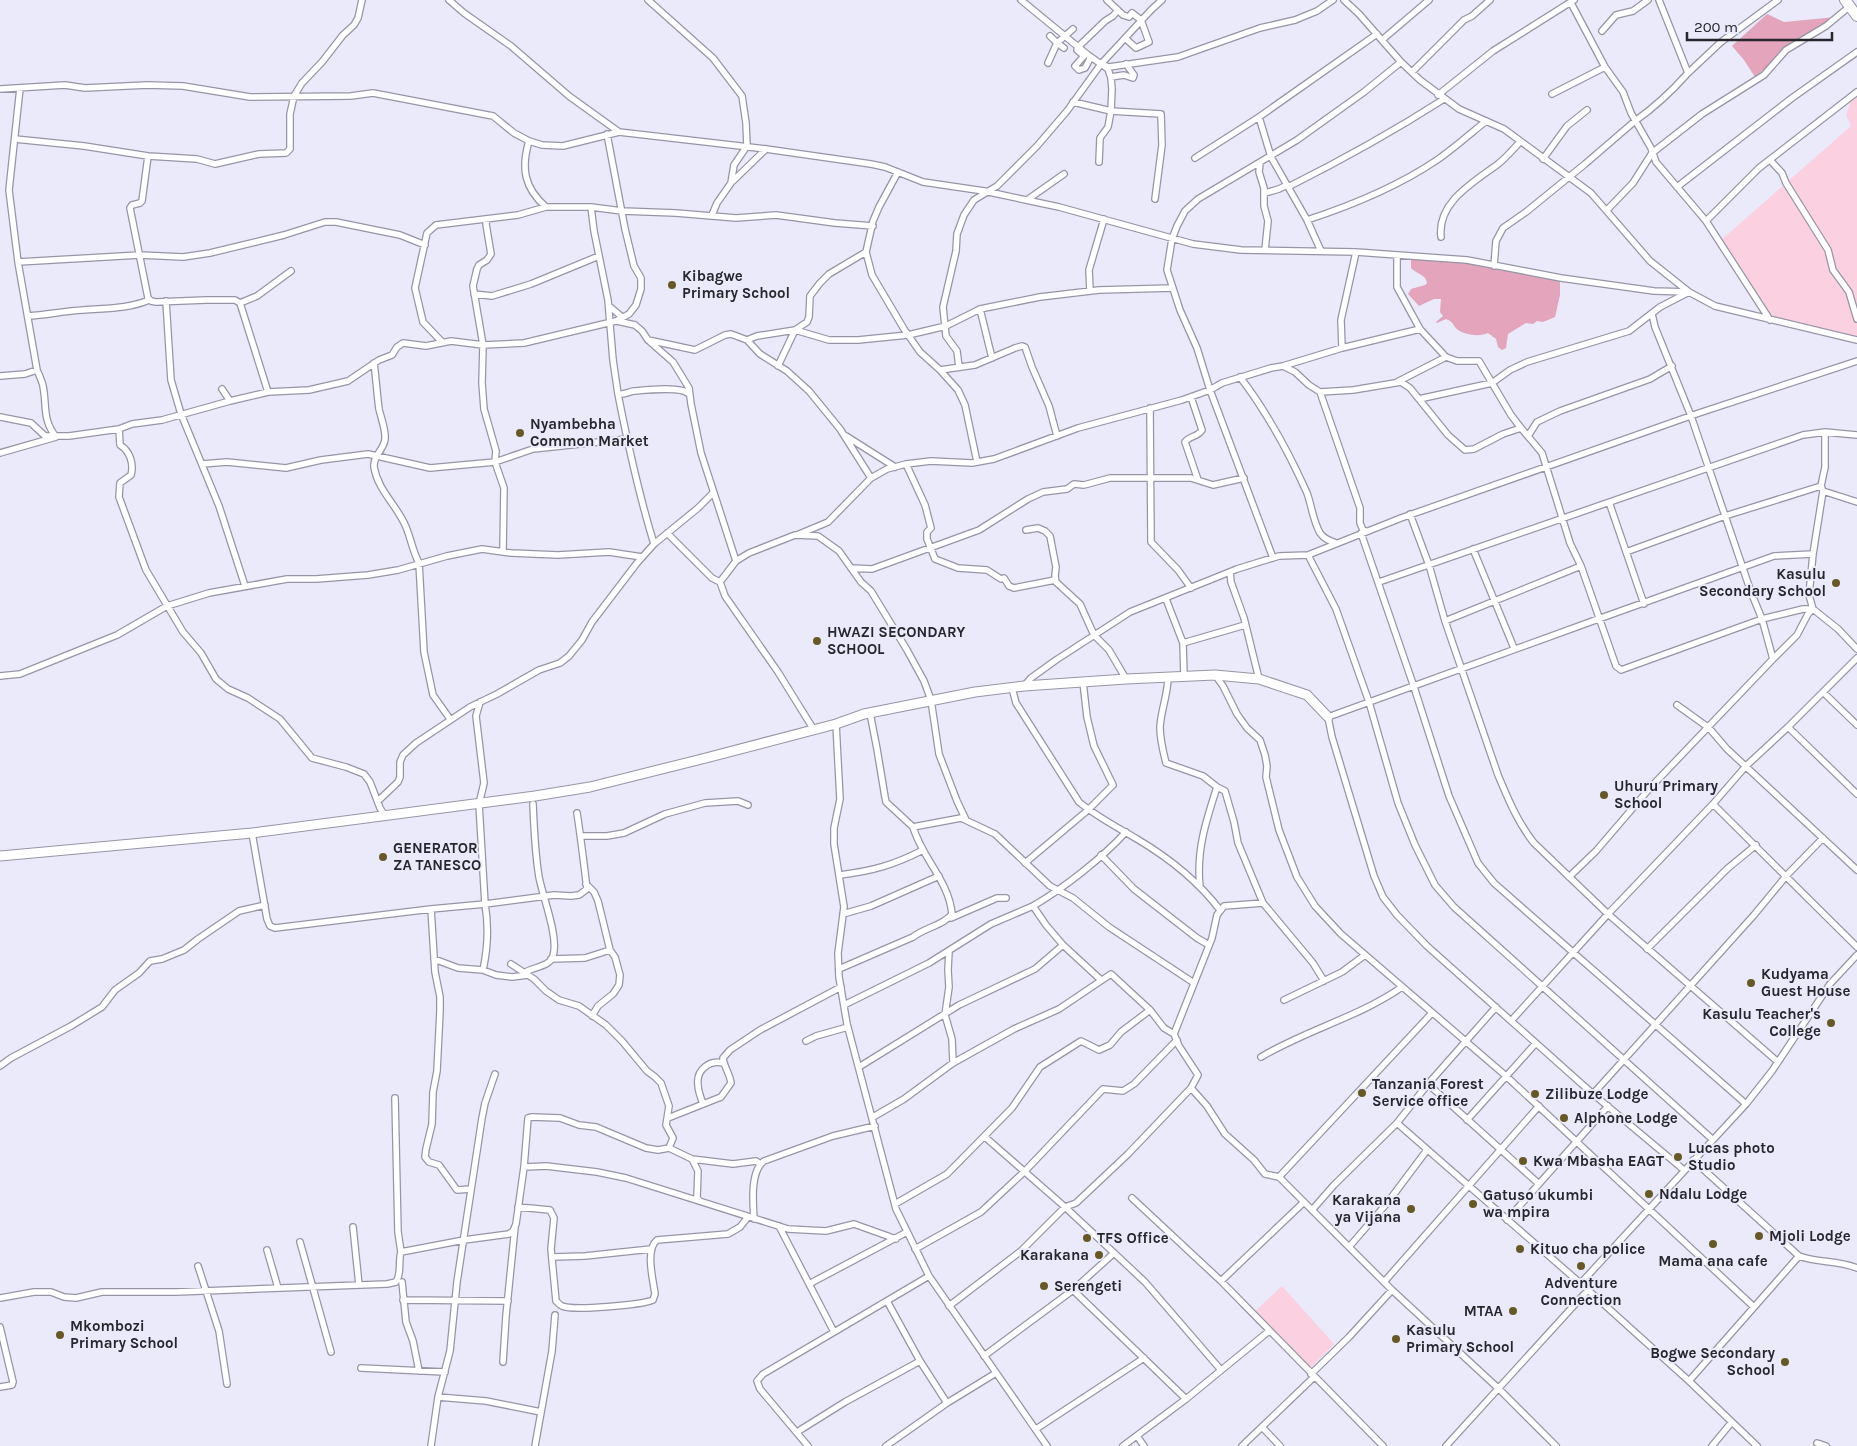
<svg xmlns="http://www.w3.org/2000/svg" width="1857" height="1446" font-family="Karla,sans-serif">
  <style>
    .green { fill: #fbd0e0 }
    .forest { fill: #e3a4bc }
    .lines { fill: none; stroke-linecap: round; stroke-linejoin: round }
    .street-casing { stroke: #9695a5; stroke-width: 8 }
    .secondary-casing { stroke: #9695a5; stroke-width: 11 }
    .highway-casing { stroke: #9695a5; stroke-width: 12 }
    .street { stroke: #fff; stroke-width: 5.5 }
    .secondary { stroke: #fff; stroke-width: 9 }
    .highway { stroke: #fff; stroke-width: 10 }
    .poi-dot { fill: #675926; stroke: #ebeafb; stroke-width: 2 }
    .labels { text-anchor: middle; stroke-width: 4; stroke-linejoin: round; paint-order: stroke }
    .poi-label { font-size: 15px; font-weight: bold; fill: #26262c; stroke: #ebeafb; text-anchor: start }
  </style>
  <rect width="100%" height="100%" fill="#ebeafb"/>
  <path class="green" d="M1857 95V340L1771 317 1720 241 1851 126 1846 115 1851 100Z
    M1282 1286 1334 1344 1310 1368 1254 1312Z"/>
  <path class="forest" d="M1767 14 1784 22 1836 17 1820 28 1806 34 1755 77 1744 60 1732 46Z
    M1413 256 1468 260 1560 278V295L1555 317 1543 322 1537 321 1533 324 1526 323 1508 334 1506 348 1502 350 1498 347 1496 339 1488 333C1479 337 1466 335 1458 330 1453 326 1453 321 1446 319L1437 323 1436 322 1443 316 1440 312 1441 299H1434L1419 306 1408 294 1411 289 1425 285 1427 283C1426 274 1416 274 1411 268V260Z"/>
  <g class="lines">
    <g class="street-casing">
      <path id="street" d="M449 0 464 13 511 46 569 96 619 132 766 149 871 164 885 167 923 182 984 191 1059 207 1193 244 1241 250 1356 252 1467 260 1561 278 1654 291 1689 292 1715 306 1857 340
        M648 0 713 58 742 96 746 123 747 146 734 165 731 183 717 203 712 215
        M1021 0 1088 55 1108 69 1111 78 1112 89 1111 111 1108 127 1100 138 1099 162
        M1107 0 1123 15 1129 17 1132 13 1141 20 1149 42 1136 48 1125 38
        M1344 0 1359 14 1401 62 1420 80 1459 109 1504 129 1591 193 1650 261 1689 292 1660 307 1629 331 1527 362 1510 370 1492 383 1511 415 1521 428
        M1571 3 1605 67 1623 92 1631 113 1651 148 1656 162 1706 221
        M1602 31 1616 15 1633 11 1648 0
        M1382 40 1429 0
        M1064 48 1057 43 1073 29
        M1091 57 1085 68 1079 70 1075 66 1084 56 1077 50 1078 47 1105 21 1113 16 1118 10
        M1048 63 1057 43 1050 36
        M1101 64 1109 67 1178 57 1260 28 1295 20 1317 11 1333 0
        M1412 72 1464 20 1472 16 1490 0
        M1688 73 1721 42 1778 0
        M1111 77 1124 75 1133 78 1134 75 1126 64
        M0 89 65 85 85 88 147 85 183 86 250 97 351 96 373 93 493 116 514 133 529 141 542 145 563 146 619 132
        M1552 94 1605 67
        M1438 95 1493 51 1574 0
        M1073 102 1111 111 1161 114 1162 145 1155 199
        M1259 117 1271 157 1307 220 1321 251
        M15 139 84 146 148 156 197 159 215 164 259 154 286 153 290 149V114L294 96 302 83 322 62 343 35 354 25 358 18 362 0
        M529 141C521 168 524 188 546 207H591L594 231 608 300 613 360 618 394C624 395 628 392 634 391 646 390 682 386 689 394
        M148 156 142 201 140 203 132 205 130 208 148 298 151 301 156 302 206 300H235L240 303 268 392
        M1195 158 1259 117 1377 34
        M1543 159 1567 126 1587 110
        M1770 160 1782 173 1786 183 1828 250 1833 270 1849 292 1857 319
        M1260 163 1259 172 1264 188V206L1268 221 1265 250
        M898 172 879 207 873 221 866 252 872 275 904 329 920 352 940 370 975 365 1015 348 1022 346 1025 347 1032 367 1049 406 1057 436
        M733 181 766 149
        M1288 187C1342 160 1394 131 1444 99
        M1677 187 1792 98 1857 52
        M1265 193 1279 189 1287 185
        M1027 200 1064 174
        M591 207 622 211 676 213 736 218 776 215 835 223 873 226
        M1607 210 1633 183 1652 153 1702 114 1764 75 1786 50 1826 26 1849 7
        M487 219 486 224 491 254 487 260 479 265 477 269 473 286 483 345 482 383 484 409 496 451 495 462 504 488 503 551
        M1307 220C1353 205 1397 187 1437 160 1454 148 1470 134 1486 121
        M1441 237C1437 202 1474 182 1498 164 1506 158 1513 149 1520 142
        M1397 255V287L1420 329 1446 357 1457 361H1479L1492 383 1419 399
        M18 262 140 255 183 257 210 253 284 235 325 222H336L400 235 425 245
        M1494 266 1496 241 1503 228 1526 212 1585 164 1635 121C1655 107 1672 91 1688 73L1659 0
        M1090 291 1089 270 1104 219
        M474 294 492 296 531 284 599 256
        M166 301 171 380 181 414 219 506 245 586
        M240 303 257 296 291 271
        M609 306 622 317
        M980 309 992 358
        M28 316C47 315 64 311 83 310 105 308 128 309 149 300
        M1770 320 1706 221 1759 168 1857 92
        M617 321 635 325 642 331 648 340 673 362 689 388 691 404 701 453 736 561
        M648 340 695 350 725 335 731 334 747 340 760 354 787 371 809 391 840 429 871 478 887 469 906 464 925 505 931 528 927 532V539L935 559 958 568 987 570 1001 579 1004 578 1009 586 1014 588 1055 580
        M747 340 757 336 795 330 829 340H858L908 335 946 326 980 309 1040 297 1099 290 1173 288
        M442 342 423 322 415 288 427 233 436 225 518 215 546 207
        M1342 348 1341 320 1356 252
        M374 363C376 378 377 394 379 409 381 418 386 430 385 439 384 450 373 455 374 467 378 491 397 505 406 527 411 539 413 552 419 563L424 652 433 695 450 719
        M778 366 795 330 807 322 809 317 810 296 820 283 829 274 866 252
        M1283 366 1342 348 1420 329
        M959 367 957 351 946 336 943 307 956 251 957 234 964 215 974 200 997 186 1037 146 1067 111 1101 64 1152 9 1162 0
        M940 370 958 390 965 405 977 462
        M0 376 25 374 37 370
        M1240 377C1266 411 1290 455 1307 493 1312 507 1313 521 1320 533 1324 539 1330 541 1336 543
        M1397 382 1446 357
        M1320 392 1360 508V523L1363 530 1366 531
        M618 394C628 445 639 495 654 544
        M1191 397 1202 430C1198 437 1189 436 1185 442L1198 480
        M230 401 268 392 309 390 348 381 379 360 392 355 397 347 403 343 426 346 451 341 483 345 524 343 616 321 629 314 636 305 641 289V278L634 266 625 229 607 134
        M1150 408 1151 542 1178 570 1191 588
        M0 417 31 423 45 436H69L119 429 120 445C130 451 134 464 131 475L120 483 119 497 146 570 183 632 201 653 216 679 228 689 248 698 280 719 312 758 346 767 364 774 370 782 380 808 385 816
        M119 429 132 424 162 420 230 401 222 389
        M846 436 895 467
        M1528 436 1537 422 1560 411 1650 379 1672 366
        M0 453 56 437C42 419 47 406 43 386 42 381 39 375 37 370L18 262 9 190 20 88
        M202 464 227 462 286 468 321 460 368 454 430 468 495 462 533 449 627 439
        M906 464 931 461 972 463 994 459 1078 428 1182 400 1210 390 1222 383 1271 368 1283 366 1295 372 1309 385 1320 392 1353 390 1401 382 1410 388 1448 435 1465 450 1474 449 1503 434 1521 428 1542 453 1570 543 1581 566 1616 666 1621 670 1762 619 1803 609H1813L1838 629 1857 649
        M1823 491 1857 502
        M1609 502 1644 604
        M1410 514 1429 565 1445 621 1498 775C1508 799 1518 823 1534 843L1608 914 1778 1062
        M1026 530 1038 528 1045 531 1050 536 1056 567 1055 576 1056 582 1080 604 1094 635 1109 650 1126 679
        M667 533 712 578 720 582
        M1361 533 1414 687 1449 796 1478 863 1494 883 1746 1104
        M797 535 828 522 871 478
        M1473 549 1514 648
        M1626 552 1725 516 1821 486
        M1813 554 1823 491 1821 486 1825 467V432
        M1308 555 1336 609 1369 702 1398 803 1415 845 1435 885 1454 907 1712 1139
        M1273 558 1210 390 1197 348 1180 310 1167 270 1172 239 1177 226 1185 211 1198 199 1297 140 1364 92 1401 62
        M851 568 872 569 979 530 1028 499 1043 492 1067 489 1074 484 1084 485 1110 478H1191L1213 485 1244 478
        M1230 572 1231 582 1244 618 1259 679
        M1379 582 1803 435 1825 432 1857 435
        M1166 599 1183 643
        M1445 621 1581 566
        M1215 675 1223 686 1237 714 1247 728 1260 740 1265 755 1267 766 1266 777 1279 830 1297 877 1315 906 1341 934 1506 1076 1754 1307
        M0 676 20 674 117 635 167 606 209 593 287 579H316L368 575 398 570 447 556 482 549 511 553 558 555 609 552 642 557
        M1184 676 1183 643 1245 625
        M1168 677C1168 694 1161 710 1160 727 1160 740 1163 751 1166 763L1203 776 1217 787C1206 821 1196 851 1200 887
        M1024 686 1031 678 1056 660 1130 612 1237 569 1279 556 1308 555 1401 518 1699 413 1857 361
        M1012 688 1016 703 1079 802C1097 817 1117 827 1137 839 1169 858 1198 881 1220 910
        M1823 692 1857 725
        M1677 705 1709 728 1727 749 1857 870
        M870 713 877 749 885 797 886 802 913 827 961 818 995 834 1050 886 1073 898 1109 927 1194 983
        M836 724 840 799 834 828V844L844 907 838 953 839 977 847 1024 896 1209 929 1276 1047 1446
        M1788 727 1857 794
        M814 730 778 672 725 596 720 582 736 561 749 553 795 535 818 536 839 551 861 582 871 591 907 650 924 681 931 700 939 754 957 801 966 820
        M1217 787 1225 791 1234 822 1238 843 1263 903 1313 963 1324 981
        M378 801 398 782 400 777V762L403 755 416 743 470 707 497 694 539 670 560 663 569 656 582 640 592 622 637 563 654 544 698 508 713 493
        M1713 804 1857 947
        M252 833 267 919 270 926 275 928 431 909 485 904 479 804 484 783 476 716 480 702
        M581 836H607L624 833 665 814 705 803 738 801 748 805
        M1101 855 1134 889 1197 938 1209 945
        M1025 863 1088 810 1113 785 1094 746 1087 717 1083 682
        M840 875C872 871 894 865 923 850
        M1569 877 1596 851 1650 788 1773 659 1762 619 1751 592 1691 416 1655 327 1652 314
        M586 884 594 892 598 901 610 950 615 957 620 975 619 985 613 994 598 1006 592 1016
        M1263 903 1224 906 1217 915 1212 938 1174 1034 1179 1046 1198 1075 1191 1088 1207 1106 1225 1134 1254 1160 1265 1174 1279 1177 1392 1290 1499 1389 1556 1446
        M1033 906C1064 888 1101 859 1126 832
        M431 909 435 972 440 997V1011L437 1071 433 1092 432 1124 426 1149 425 1157 429 1162 439 1165 457 1190 471 1189
        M843 914 871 906 939 876
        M951 918 997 898H1006
        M1647 949 1728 868 1756 845
        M949 951 948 970 949 987 945 1015 952 1039 953 1063
        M434 959 458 968 483 970 496 975 512 977 528 975
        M551 959 585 958 610 950
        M511 964 534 979 546 991 559 1000 579 1006 606 1025 622 1041 647 1071 655 1077 661 1083 669 1106 666 1125 673 1138 669 1148 692 1159 698 1171 697 1198 700 1201
        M839 969 913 937C924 928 944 925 952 914 949 881 922 858 913 827
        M483 970C488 947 489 927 485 904L554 895 571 896 579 895 587 889C584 864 581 839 577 813
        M524 973C532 967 550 967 553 956 559 937 543 898 539 877 535 853 534 829 533 804
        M1284 1000 1342 972 1365 955
        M844 1005 929 963 991 924 1033 906 1046 925 1063 945 1101 980
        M1511 1021 1608 914 1713 804 1746 766 1788 727 1857 658
        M806 1041 816 1036 848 1027
        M1261 1057C1306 1030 1359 1017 1402 987
        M0 1066 11 1058 71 1026 102 1007 115 990 139 973 150 961 162 959 184 950 198 939 239 911 265 905
        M859 1067 959 1005 1035 969 1063 945
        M1428 1084 1539 1184
        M1593 1094 1754 915 1787 875 1823 838
        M395 1098 398 1232 401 1252
        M703 1104C701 1098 698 1091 698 1085 696 1069 710 1060 723 1063
        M873 1117 904 1099 953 1063 1014 1029 1059 1009 1111 974 1150 1010 1164 1028 1174 1034
        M668 1118 721 1097 731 1083C730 1074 724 1067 723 1058L730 1050 760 1030 841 987
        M1467 1120 1536 1043
        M1397 1123 1588 1290 1689 1381 1757 1446
        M985 1137 1065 1207 1145 1282 1221 1370
        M692 1159 733 1164 756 1161 760 1164
        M1693 1160 1799 1256C1818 1263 1838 1260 1857 1268
        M524 1167 528 1118 532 1117 560 1118 579 1125 596 1127 646 1148 658 1150 669 1148
        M1684 1170 1593 1094 1427 946 1397 915 1383 897 1374 876 1332 737 1328 717C1477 663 1625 609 1774 556L1813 554 1809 595 1813 609 1808 614 1797 635 1773 659
        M1279 1177 1432 1013
        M1132 1198 1221 1281 1383 1446
        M895 1204 947 1174 1012 1108 1040 1067 1081 1041 1099 1050 1110 1045 1121 1032 1150 1010
        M518 1207 550 1210 554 1218 551 1249 556 1301C557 1302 561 1306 562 1306 573 1311 641 1305 653 1300L655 1294C653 1279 645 1250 657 1240L728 1234 740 1227 748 1217
        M1312 1210 1334 1185 1397 1123 1428 1084 1496 1007
        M754 1219C753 1203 750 1171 764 1161L833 1136 875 1126
        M1507 1220 1608 1106
        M779 1226 834 1332
        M353 1227 359 1285
        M300 1242 331 1352
        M1349 1247 1388 1202 1427 1150
        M915 1249 981 1212 1025 1171 1103 1089 1123 1091 1134 1084 1177 1040
        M267 1250 278 1288
        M552 1257 585 1256 651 1249
        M198 1266 219 1331 227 1384
        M1221 1281 1304 1202
        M402 1282 406 1322 413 1341 419 1371
        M1384 1282 1539 1106
        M809 1284 907 1232
        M1580 1284 1746 1104 1772 1071 1830 984 1857 955
        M1073 1290 1186 1399
        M0 1298 34 1292H51L64 1297 76 1298 102 1292H176L387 1284 396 1282C402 1273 398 1261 401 1252L464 1240 509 1234 513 1231 516 1224 524 1167 546 1166 597 1172 626 1178 788 1229 826 1231 854 1224 896 1239
        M403 1300 508 1301
        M887 1301 920 1361 947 1403
        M949 1306 1021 1251 1065 1207 1076 1203 1128 1154 1191 1088
        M0 1327 13 1382 12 1385 0 1387
        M984 1356 1073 1290 1113 1254
        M503 1362 506 1316 515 1227
        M361 1368 445 1372
        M1311 1374 1349 1337 1392 1290
        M1689 1381 1799 1256
        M438 1397 486 1401 541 1412
        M1262 1427 1280 1446
        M1036 1429 1144 1358
        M797 1432 845 1402 920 1361
        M1137 1436 1144 1446
        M1817 1443 1826 1446
        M431 1446 438 1397 450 1351 457 1282 482 1118 485 1103 495 1074
        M535 1446 552 1351 555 1315
        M808 1446 760 1389 757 1381 763 1374 929 1276
        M886 1446 947 1403 996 1373
        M1123 1446 1186 1399 1269 1331
        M1242 1446 1314 1377
        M1446 1446 1588 1290
        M1712 1446 1731 1423"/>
    </g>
    <g class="secondary-casing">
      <path id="secondary" d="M0 856 252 833 535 796 590 787 698 760 836 724 864 714 975 692 1024 686 1126 679 1215 675 1259 679 1307 695 1328 717"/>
    </g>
    <g class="highway-casing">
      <path id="highway" d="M1845 0 1857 16"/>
    </g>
    <use href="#street" class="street"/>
    <use href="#secondary" class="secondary"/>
    <use href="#highway" class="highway"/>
  </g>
  <g class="poi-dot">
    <circle cx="672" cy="285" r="5"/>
    <circle cx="520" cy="433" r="5"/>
    <circle cx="1836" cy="583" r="5"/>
    <circle cx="817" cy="641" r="5"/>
    <circle cx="1604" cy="795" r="5"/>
    <circle cx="383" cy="857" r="5"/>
    <circle cx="1751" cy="983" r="5"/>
    <circle cx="1831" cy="1023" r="5"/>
    <circle cx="1362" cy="1093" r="5"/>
    <circle cx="1535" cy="1094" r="5"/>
    <circle cx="1564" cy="1118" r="5"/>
    <circle cx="1678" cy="1157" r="5"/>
    <circle cx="1523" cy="1161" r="5"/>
    <circle cx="1649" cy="1194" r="5"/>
    <circle cx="1473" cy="1204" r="5"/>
    <circle cx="1411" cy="1209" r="5"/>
    <circle cx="1759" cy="1236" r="5"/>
    <circle cx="1087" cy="1238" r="5"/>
    <circle cx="1713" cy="1244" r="5"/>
    <circle cx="1520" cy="1249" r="5"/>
    <circle cx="1099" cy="1255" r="5"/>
    <circle cx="1581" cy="1266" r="5"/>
    <circle cx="1044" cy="1286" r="5"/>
    <circle cx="1513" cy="1311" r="5"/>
    <circle cx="60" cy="1335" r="5"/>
    <circle cx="1396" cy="1339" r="5"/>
    <circle cx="1785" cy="1362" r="5"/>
  </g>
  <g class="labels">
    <g class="poi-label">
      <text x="682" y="281">Kibagwe<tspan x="682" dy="17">Primary School</tspan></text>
      <text x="530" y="429">Nyambebha<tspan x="530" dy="17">Common Market</tspan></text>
      <text x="1826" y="579" text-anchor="end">Kasulu<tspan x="1826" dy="17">Secondary School</tspan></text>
      <text x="827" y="637">HWAZI SECONDARY<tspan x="827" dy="17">SCHOOL</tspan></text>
      <text x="1614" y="791">Uhuru Primary<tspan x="1614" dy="17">School</tspan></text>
      <text x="393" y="853">GENERATOR<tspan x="393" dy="17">ZA TANESCO</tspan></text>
      <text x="1761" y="979">Kudyama<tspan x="1761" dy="17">Guest House</tspan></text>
      <text x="1821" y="1019" text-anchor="end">Kasulu Teacher's<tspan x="1821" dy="17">College</tspan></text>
      <text x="1372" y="1089">Tanzania Forest<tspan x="1372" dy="17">Service office</tspan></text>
      <text x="1545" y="1099">Zilibuze Lodge</text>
      <text x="1574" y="1123">Alphone Lodge</text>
      <text x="1688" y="1153">Lucas photo<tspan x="1688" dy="17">Studio</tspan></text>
      <text x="1533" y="1166">Kwa Mbasha EAGT</text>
      <text x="1659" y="1199">Ndalu Lodge</text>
      <text x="1483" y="1200">Gatuso ukumbi<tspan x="1483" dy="17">wa mpira</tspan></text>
      <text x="1401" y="1205" text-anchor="end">Karakana<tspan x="1401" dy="17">ya Vijana</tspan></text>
      <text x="1769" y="1241">Mjoli Lodge</text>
      <text x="1097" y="1243">TFS Office</text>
      <text x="1530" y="1254">Kituo cha police</text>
      <text x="1089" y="1260" text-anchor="end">Karakana</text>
      <text x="1713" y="1266" text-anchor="middle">Mama ana cafe</text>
      <text x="1581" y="1288" text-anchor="middle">Adventure<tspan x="1581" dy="17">Connection</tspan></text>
      <text x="1054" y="1291">Serengeti</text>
      <text x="1503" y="1316" text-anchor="end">MTAA</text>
      <text x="70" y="1331">Mkombozi<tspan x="70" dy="17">Primary School</tspan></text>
      <text x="1406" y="1335">Kasulu<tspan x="1406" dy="17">Primary School</tspan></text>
      <text x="1775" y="1358" text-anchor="end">Bogwe Secondary<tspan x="1775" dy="17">School</tspan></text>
    </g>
  </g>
  <path d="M1687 32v8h145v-8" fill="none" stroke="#26262c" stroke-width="2.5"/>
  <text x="1694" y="32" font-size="15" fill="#26262c" stroke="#ebeafb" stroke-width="4" paint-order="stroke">200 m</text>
</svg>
